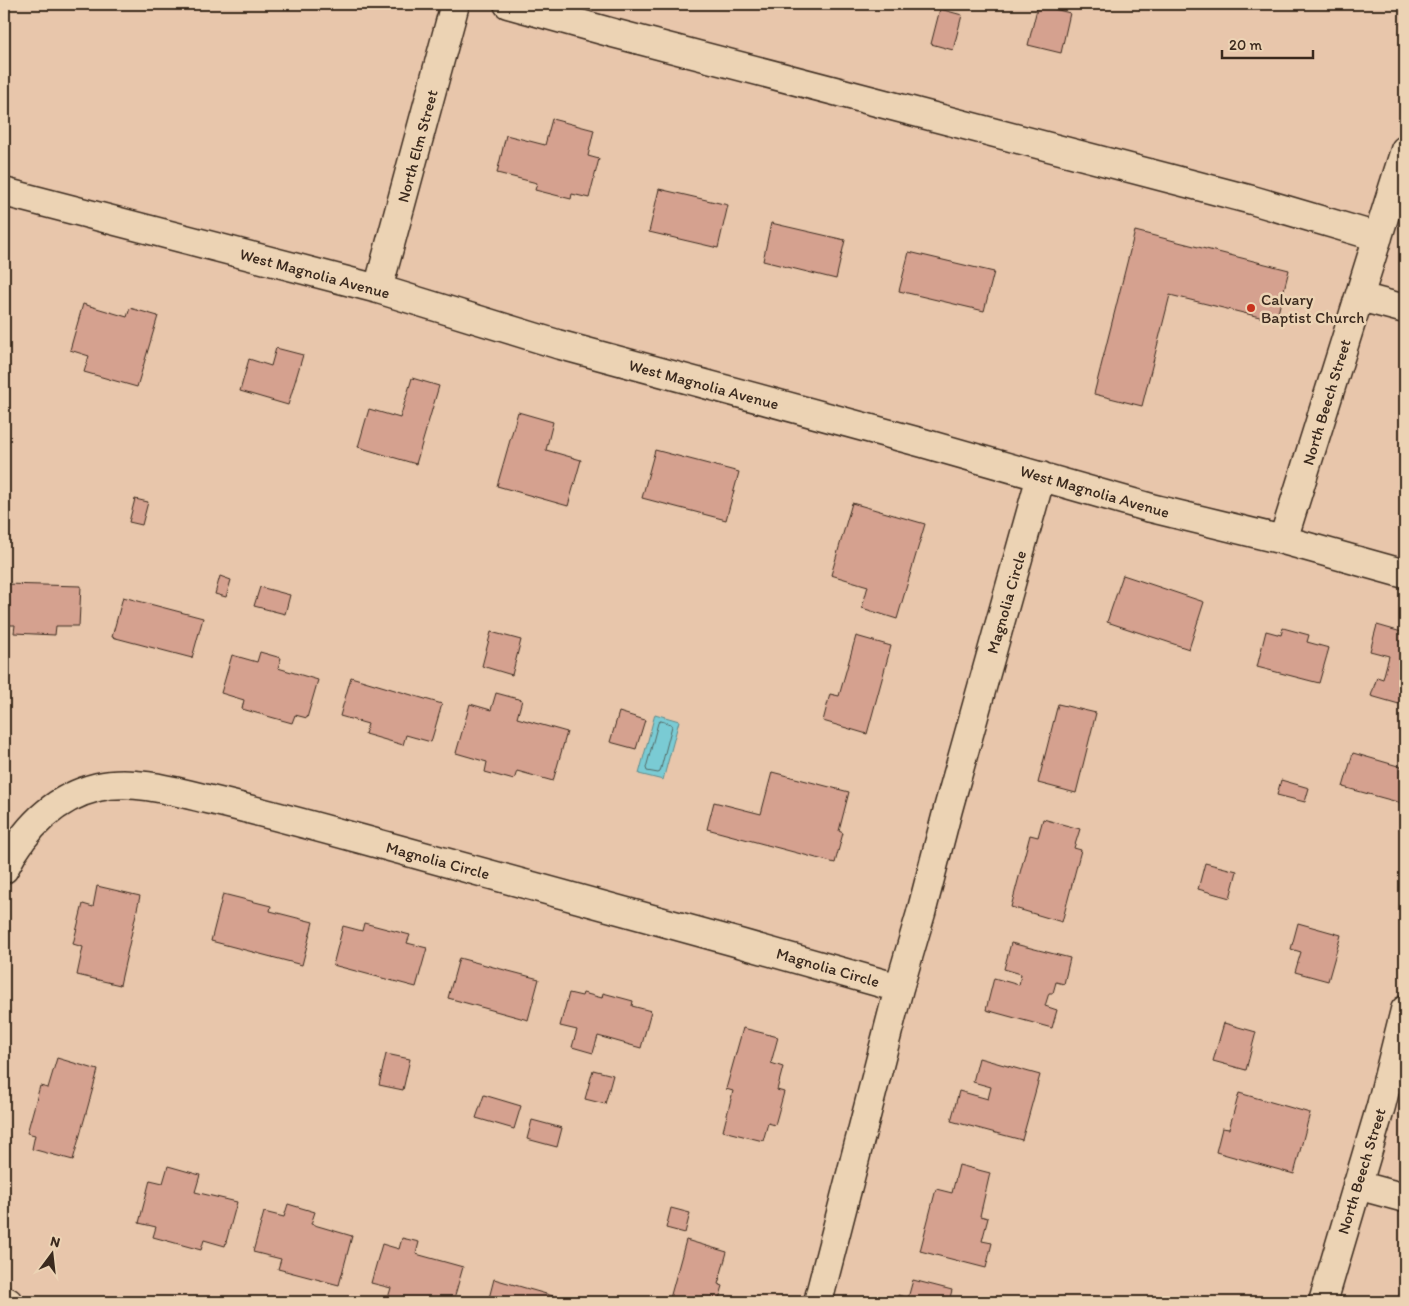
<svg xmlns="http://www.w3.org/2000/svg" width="1409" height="1306" font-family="Itim,sans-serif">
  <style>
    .water { fill: #7acbd4; stroke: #618b8b }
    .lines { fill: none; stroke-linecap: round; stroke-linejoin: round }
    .shore { stroke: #546a67; stroke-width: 1 }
    .building { fill: #d5a18f; stroke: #3b2a1e }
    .minor-casing { stroke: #3b2a1e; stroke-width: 31 }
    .minor { stroke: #ecd3b4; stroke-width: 28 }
    .poi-dot { fill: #c8321e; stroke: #ecd3b4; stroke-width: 2 }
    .labels { text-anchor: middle; stroke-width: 5; stroke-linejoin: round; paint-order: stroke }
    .street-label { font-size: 16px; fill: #3b2a1e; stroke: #ecd3b4 }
    .poi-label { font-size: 16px; fill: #3b2a1e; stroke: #ecd3b4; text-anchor: start }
  </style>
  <rect width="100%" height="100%" fill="#e8c6ab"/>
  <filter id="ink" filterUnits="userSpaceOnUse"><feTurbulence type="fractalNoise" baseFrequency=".02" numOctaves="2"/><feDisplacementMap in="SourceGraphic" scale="10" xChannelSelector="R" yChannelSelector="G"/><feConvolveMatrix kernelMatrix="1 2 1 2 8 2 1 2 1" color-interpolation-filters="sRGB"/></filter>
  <g filter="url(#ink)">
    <path class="water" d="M655 714 679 721 663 780 639 774Z"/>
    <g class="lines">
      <path class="shore" d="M661 721 671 724 672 726 660 772 658 773 647 771 646 768 658 723Z"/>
    </g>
    <path class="building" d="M1038 5 1070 13 1061 53 1028 45Z
      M940 9 962 15 953 50 931 44Z
      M552 119 594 130 588 156 599 159 589 198 572 194 571 199 535 190 537 183 497 173 506 135 545 145Z
      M659 189 728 205 718 248 649 232Z
      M771 223 845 240 836 279 763 261Z
      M1135 231 1289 270 1276 321 1170 295 1142 406 1094 394Z
      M909 252 994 272 984 311 899 291Z
      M83 304 127 317 130 308 158 316 137 387 84 372 89 356 70 350Z
      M276 348 303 355 288 405 240 391 249 359 271 366Z
      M412 378 439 386 416 464 358 447 369 409 400 418Z
      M518 412 553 422 546 450 581 460 568 506 497 486Z
      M655 450 739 472 726 520 642 498Z
      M135 499 148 502 142 525 129 522Z
      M852 503 925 524 897 619 862 608 868 586 831 575Z
      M1123 575 1204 602 1189 649 1107 622Z
      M220 576 231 580 226 597 215 594Z
      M4 584 81 586 79 626H56L55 635 14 633 15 625H4Z
      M260 587 290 595 285 614 254 606Z
      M123 597 203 618 192 658 112 637Z
      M1377 625 1405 633V693L1403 692 1399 704 1371 696 1377 677 1383 679 1389 656 1370 651Z
      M1283 628 1309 635 1307 642 1329 648 1319 683 1257 667 1266 631 1281 635Z
      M491 632 521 640 512 675 482 666Z
      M856 636 891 646 867 734 823 721 830 694 839 696Z
      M260 652 281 658 278 668 318 680 307 718 295 715 292 723 242 709 244 700 221 693 232 655 257 662Z
      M351 677 442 704 431 742 406 735 403 745 365 734 368 724 340 716Z
      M496 693 522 700 517 718 567 732 553 781 517 771 514 780 485 772 487 762 456 753 470 704 491 710Z
      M1058 704 1096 713 1076 793 1038 783Z
      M619 712 645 720 636 749 610 742Z
      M1353 753 1405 768V804L1343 787Z
      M772 772 849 792 839 831 843 833 835 863 707 829 714 802 761 814Z
      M1281 780 1309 788 1305 802 1277 795Z
      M1043 819 1080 829 1074 848 1081 850 1062 922 1011 907 1030 835 1038 837Z
      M1205 863 1237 871 1230 898 1198 889Z
      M97 886 140 896 120 985 77 975 83 947 73 944 83 904 93 907Z
      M223 894 271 906 270 911 313 922 302 965 211 941Z
      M364 923 410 935 407 943 427 948 416 987 333 965 343 926 362 931Z
      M1298 923 1341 935 1328 981 1295 972 1301 952 1291 949Z
      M1011 943 1070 958 1064 984 1056 982 1053 993H1049L1045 1006 1057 1010 1052 1028 986 1010 994 978 1019 985 1021 974 1004 969Z
      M459 958 539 979 528 1020 448 998Z
      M569 993 582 996 583 993 602 998 603 993 633 1001 632 1006 651 1011 641 1048 598 1036 593 1053 572 1047 577 1030 560 1026Z
      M1224 1023 1256 1032 1246 1070 1213 1061Z
      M743 1028 778 1037 771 1063 783 1067 777 1090 784 1092 775 1125 768 1123 763 1141 723 1131 733 1091 726 1089Z
      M386 1054 410 1059 403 1090 379 1085Z
      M57 1058 98 1070 73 1160 32 1149 35 1135 27 1133 40 1086 48 1088Z
      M979 1058 1040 1075 1022 1140 951 1121 959 1091 988 1099 991 1087 973 1082Z
      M593 1070 613 1075 605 1104 585 1099Z
      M1239 1093 1310 1113 1294 1174 1216 1152 1222 1128 1229 1129Z
      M484 1095 521 1106 514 1129 476 1118Z
      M532 1120 562 1128 557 1147 527 1139Z
      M959 1165 990 1173 980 1216 988 1218 982 1241 992 1243 986 1268 920 1251 936 1189 952 1193Z
      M168 1166 200 1175 195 1192 237 1202 225 1246 204 1240 201 1250 153 1237 156 1227 139 1223 150 1180 163 1183Z
      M288 1204 315 1212 311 1224 352 1236 339 1285 278 1269 281 1259 253 1252 264 1212 284 1217Z
      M671 1208 690 1213 685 1233 666 1228Z
      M402 1238 419 1242 416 1254 463 1267 453 1302H441L435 1301 434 1302H392L387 1301 391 1288 371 1283 382 1244 399 1249Z
      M686 1240 727 1252 718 1284 723 1286 718 1302H669Z
      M494 1279 574 1302H488Z
      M913 1280 952 1290 949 1302H897L898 1295 908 1298Z
      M1404 1280H1405V1302H1397Z"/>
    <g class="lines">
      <g class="minor-casing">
        <path id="minor" d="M508 4 613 33 1252 200 1378 237
          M4 192 378 289 557 344 923 443 1151 508 1283 540 1405 574
          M378 289 455 4
          M1360 297 1405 309
          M1283 540 1405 150
          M4 869C24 829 53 798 98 787 133 779 174 791 207 799 259 811 310 825 361 839 540 888 720 937 899 988L818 1302
          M899 988 921 913 948 809 1041 476
          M1357 1185 1405 1198
          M4 1300 8 1302
          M1323 1302 1381 1106 1405 1010"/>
      </g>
      <use href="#minor" class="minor"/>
    </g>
  </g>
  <circle class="poi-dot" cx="1251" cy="308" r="5"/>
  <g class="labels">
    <g class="street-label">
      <text transform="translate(417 146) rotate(-75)" y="6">North Elm Street</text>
      <text transform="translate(315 273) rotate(15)" y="6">West Magnolia Avenue</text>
      <text transform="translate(704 384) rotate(15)" y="6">West Magnolia Avenue</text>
      <text transform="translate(1326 402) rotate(-73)" y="6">North Beech Street</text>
      <text transform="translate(1095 491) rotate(16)" y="6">West Magnolia Avenue</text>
      <text transform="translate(1006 602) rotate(-74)" y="6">Magnolia Circle</text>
      <text transform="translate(438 860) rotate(15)" y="6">Magnolia Circle</text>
      <text transform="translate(828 967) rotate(16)" y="6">Magnolia Circle</text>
      <text transform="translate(1361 1171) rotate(-73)" y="6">North Beech Street</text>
    </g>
    <g class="poi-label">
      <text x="1261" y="305">Calvary<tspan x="1261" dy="18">Baptist Church</tspan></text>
    </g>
  </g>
  <rect width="1409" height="1306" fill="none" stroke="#ecd3b4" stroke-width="20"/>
  <rect x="10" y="10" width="1389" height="1286" fill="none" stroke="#3b2a1e" stroke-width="2" filter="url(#ink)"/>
  <g transform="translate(52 1254) rotate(15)" stroke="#ecd3b4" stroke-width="4" paint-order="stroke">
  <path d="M0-4L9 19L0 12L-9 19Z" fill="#3b2a1e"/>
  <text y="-8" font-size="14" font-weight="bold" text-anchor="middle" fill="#3b2a1e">N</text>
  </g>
  <path d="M1222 50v8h91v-8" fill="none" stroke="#3b2a1e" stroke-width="2.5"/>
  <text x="1229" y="50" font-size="15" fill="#3b2a1e" stroke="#ecd3b4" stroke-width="4" paint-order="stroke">20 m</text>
</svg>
